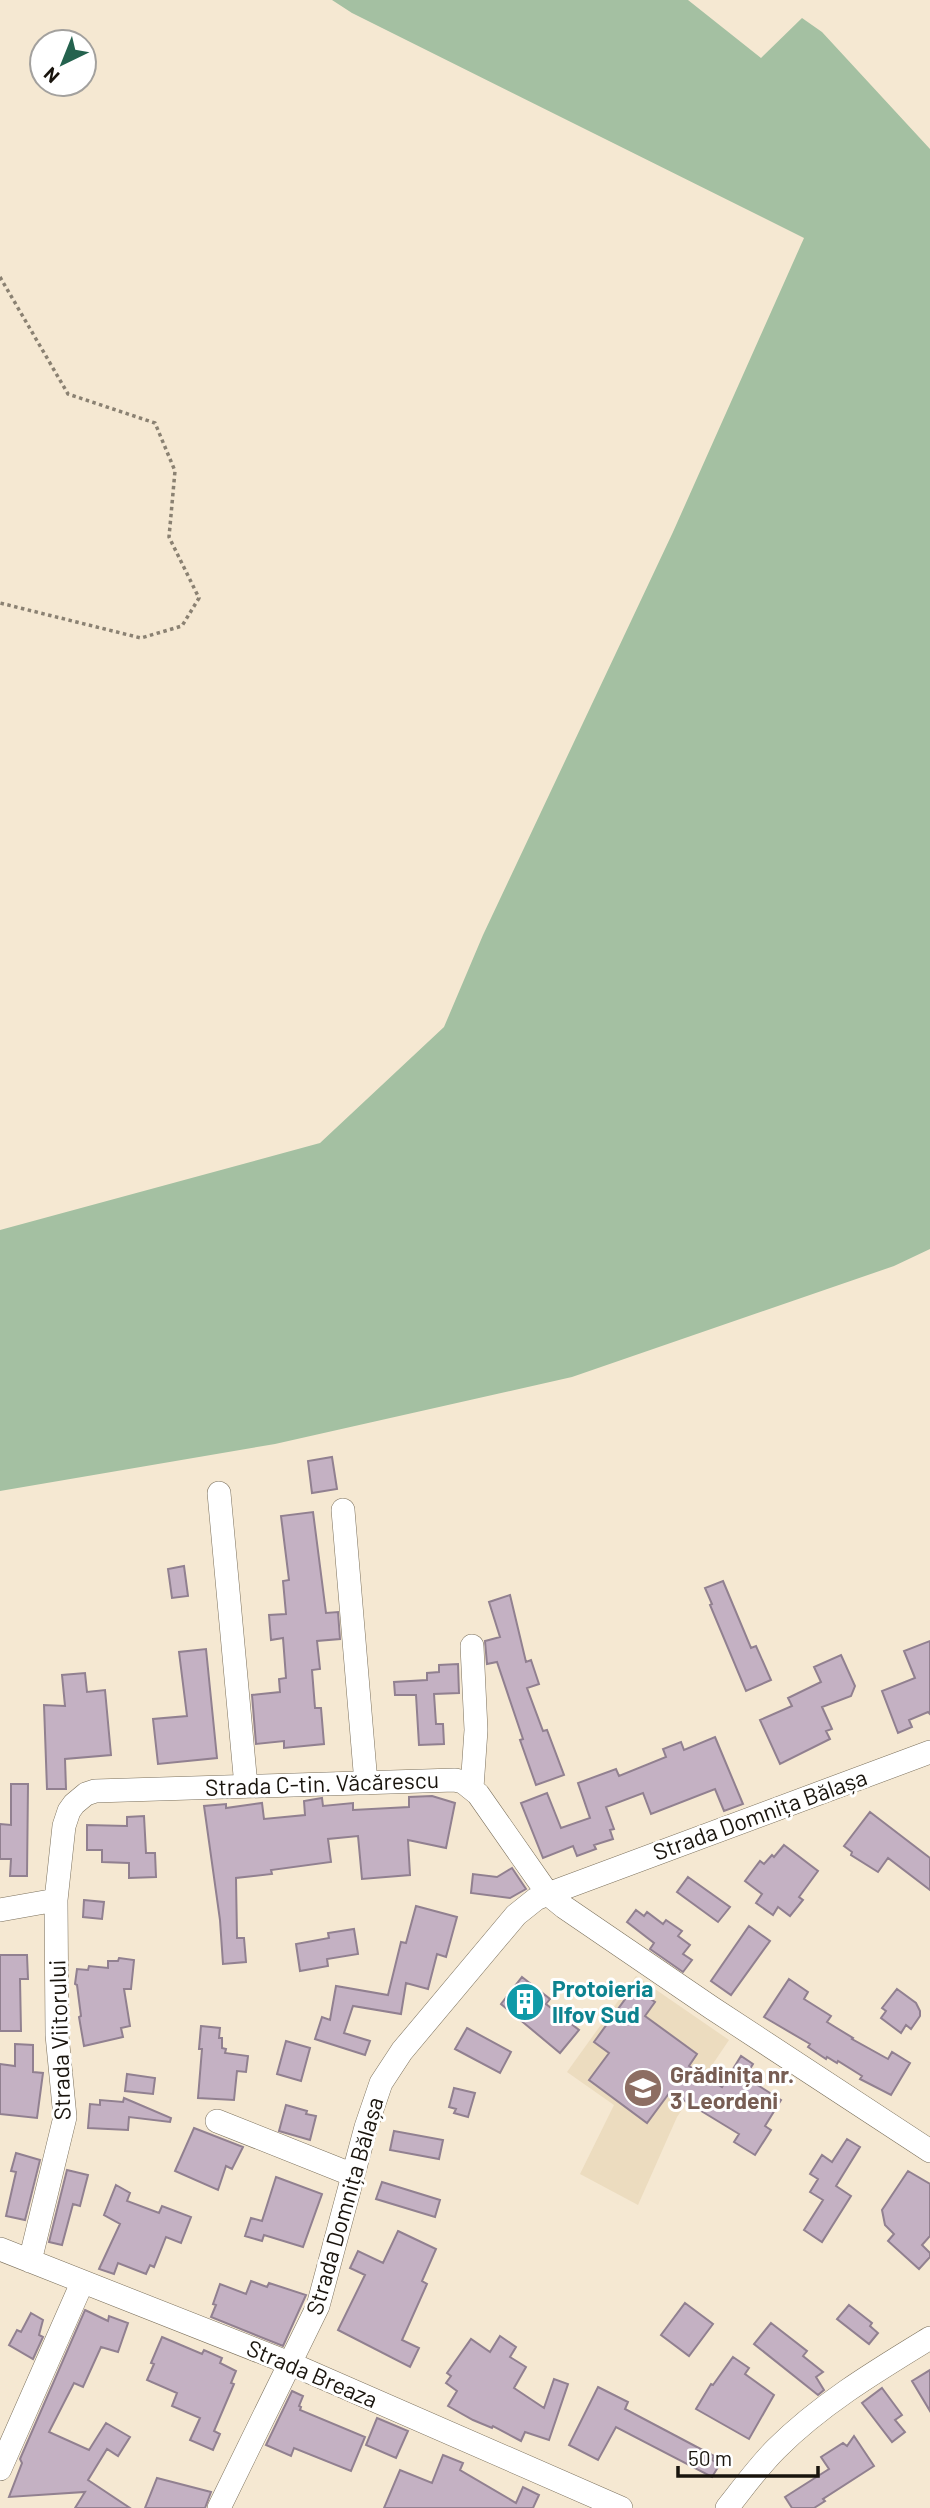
<svg xmlns="http://www.w3.org/2000/svg" width="930" height="2508" font-family="Barlow,sans-serif">
  <style>
    .built { fill: #ecdcbf }
    .green { fill: #a4c0a2 }
    .building { fill: #c4b1c3; stroke: #918090; stroke-width: 2 }
    .lines { fill: none; stroke-linecap: round; stroke-linejoin: round }
    .minor-casing { stroke: #7b705c; stroke-width: 24 }
    .path { stroke: #8a8172; stroke-width: 3.5; stroke-dasharray: 3.5 3.5; stroke-linecap: butt }
    .minor { stroke: #fff; stroke-width: 23 }
    .labels { text-anchor: middle; stroke-width: 6; stroke-linejoin: round; paint-order: stroke }
    .street-label { font-size: 23px; fill: #19140d; stroke: #fff }
    .culture-label { font-size: 23px; font-weight: bold; fill: #0d838f; stroke: #fff; text-anchor: start }
    .education-label { font-size: 23px; font-weight: bold; fill: #785e54; stroke: #fff; text-anchor: start }
  </style>
  <rect width="100%" height="100%" fill="#f5e8d2"/>
  <path class="built" d="M636 1976 729 2040 677 2117 638 2205 580 2174 614 2105 567 2072Z"/>
  <path class="green" d="M332 0H688L761 58 802 18 822 32 930 149V1249L894 1266 572 1377 275 1444 0 1491V1230L320 1143 444 1027 483 935 673 532 804 238 352 13Z"/>
  <path class="building" d="M332 1457 337 1489 312 1493 308 1461Z
    M313 1512 326 1613 338 1612 340 1639 317 1641 320 1669 312 1670 315 1708H321L324 1744 284 1748V1741L256 1744 252 1695 280 1692 279 1679 286 1678 283 1638 271 1640 269 1615 286 1614 283 1581 289 1580 281 1516Z
    M184 1566 188 1596 172 1598 168 1569Z
    M723 1581 751 1648 756 1646 771 1680 746 1691 710 1605 712 1604 705 1588Z
    M510 1595 526 1662 531 1660 539 1684 527 1688 543 1731 547 1730 564 1775 536 1785 520 1740 523 1739 497 1662 487 1664 485 1641 500 1637 489 1602Z
    M930 1641V1714L928 1712 909 1720 912 1727 898 1733 882 1691 915 1678 904 1651Z
    M206 1649 217 1758 158 1764 153 1719 187 1716 179 1652Z
    M841 1655 855 1686 851 1696 822 1707 832 1729 826 1731 830 1739 780 1764 760 1720 792 1706 788 1698 821 1682 814 1667Z
    M458 1664 459 1693 434 1694 436 1724H443L444 1744 419 1745 416 1695H395L394 1682 427 1680V1673L439 1672V1665Z
    M85 1673 87 1692 105 1690 111 1755 65 1759 66 1789H47L44 1705 65 1706 62 1675Z
    M715 1737 743 1804 724 1811 715 1789 651 1814 643 1793 606 1807 614 1829 610 1830 613 1839 594 1845 596 1849 577 1856 573 1846 543 1858 521 1803 547 1793 561 1828 590 1818 578 1783 616 1769 619 1776 666 1757 663 1749 681 1742 684 1750Z
    M11 1784H28L27 1876H10L11 1859H0V1824L11 1825Z
    M432 1796 455 1803 446 1848 408 1840 410 1875 362 1879 358 1836 328 1839 331 1862 271 1870 272 1874 236 1878 237 1938H244L246 1962 223 1964 220 1920 204 1806 226 1804V1808L262 1803 264 1819 305 1815 304 1801 322 1798 323 1806 353 1803V1810L409 1807V1797Z
    M870 1812 930 1858V1890L888 1858 878 1872 851 1855 852 1852 844 1846Z
    M144 1816 146 1853H155L156 1877 129 1878V1863L102 1862V1850H87V1825L127 1826V1817Z
    M784 1845 818 1871 799 1897 803 1900 790 1916 778 1907 773 1915 756 1903 762 1894 745 1881 760 1861 764 1864 772 1855 774 1857Z
    M512 1868 526 1889 510 1898 471 1893 473 1874 497 1877Z
    M688 1877 730 1907 718 1922 677 1892Z
    M84 1900 104 1902 102 1919 83 1917Z
    M416 1906 457 1917 446 1957 437 1954 428 1989 406 1983 401 2014 353 2006 344 2033 370 2041 365 2055 315 2039 322 2017 330 2020 336 1986 388 1995 401 1942 406 1943Z
    M636 1910 644 1916 647 1912 663 1924 666 1920 682 1931 678 1936 690 1945 683 1954 692 1960 683 1972 650 1949 654 1943 627 1922Z
    M749 1926 770 1941 731 1995 711 1981Z
    M354 1929 358 1954 327 1959 328 1966 300 1971 296 1944 329 1938 328 1933Z
    M0 1955H27L28 1979H20L21 2031H0Z
    M119 1958 134 1960 131 1989H124L130 2026 121 2028 123 2037 84 2046 79 2017 81 2016 77 1985 75 1984 77 1969 88 1970 89 1966 108 1968V1961H118Z
    M522 1977 550 1999 546 2004 579 2030 560 2053 501 2004Z
    M789 1979 808 1992 804 1999 831 2016 827 2022 853 2038 852 2039 888 2059 892 2052 910 2063 891 2095 860 2079 862 2076 838 2061 837 2063 827 2057 826 2059 808 2047 810 2044 764 2017Z
    M634 1987 655 2002 645 2016 697 2054 689 2066 722 2087 741 2056 753 2064 745 2077 781 2100 765 2126 771 2130 755 2155 734 2142 739 2134 670 2092 647 2123 589 2080 609 2053 594 2042Z
    M897 1989 916 2003 920 2011V2016L911 2029 906 2025 901 2033 881 2018 886 2011 882 2008Z
    M201 2026 220 2028 219 2038H222V2048L226 2049 225 2053 248 2056 246 2072 237 2071 234 2100 198 2098 202 2049H199Z
    M467 2028 511 2052 500 2073 455 2049Z
    M286 2041 310 2048 301 2081 277 2074Z
    M15 2044 33 2045V2072L43 2073 37 2118 0 2114V2064L15 2066Z
    M127 2074 155 2078 153 2094 125 2091Z
    M454 2088 475 2093 468 2117 454 2113 456 2109 449 2107Z
    M124 2098 171 2118 170 2122 129 2117 128 2130 88 2128 90 2104 100 2105V2100L123 2102Z
    M286 2105 307 2111 306 2114 316 2116 310 2140 279 2131Z
    M194 2128 243 2147 232 2169 226 2166 218 2190 175 2171Z
    M394 2131 443 2140 439 2159 390 2150Z
    M847 2139 860 2147 836 2186 851 2196 822 2242 804 2230 823 2200 810 2192 818 2179 810 2174 822 2155 832 2162Z
    M16 2153 40 2160 25 2220 6 2216 16 2172 11 2171Z
    M67 2170 88 2175 80 2206 73 2204 62 2245 49 2242Z
    M908 2171 930 2184V2236L922 2245 930 2253V2257L919 2269 888 2241 894 2234 885 2225 882 2210Z
    M276 2177 322 2194 303 2247 264 2235 262 2241 245 2236 251 2218 262 2221Z
    M382 2182 440 2200 435 2217 376 2199Z
    M116 2185 130 2193 127 2201 159 2213 162 2206 191 2217 181 2243 166 2237 154 2267 150 2265 146 2274 118 2263 114 2274 99 2269 120 2224 104 2215Z
    M398 2231 436 2249 422 2281 427 2284 402 2340 419 2348 410 2367 338 2330 365 2275 350 2268 358 2251 383 2263Z
    M251 2281 267 2287 269 2283 306 2295 283 2346 211 2317 216 2305 213 2304 220 2284 246 2294Z
    M685 2303 713 2324 689 2356 661 2335Z
    M849 2305 872 2323 870 2326 878 2333 869 2344 837 2319Z
    M85 2310 108 2321 109 2316 128 2323 118 2352 101 2347 83 2387 74 2383 49 2432 89 2450 106 2423 130 2437 118 2456 107 2449 88 2480 130 2508H75L85 2492 9 2497 22 2463 20 2459Z
    M31 2313 43 2320 39 2335 43 2337 33 2359 9 2345 17 2330 21 2332Z
    M771 2323 807 2351 803 2356 823 2372 816 2377 824 2390 818 2395 754 2344Z
    M500 2336 516 2347 510 2357 526 2367 514 2388 544 2408 554 2379 568 2384 549 2440 525 2432 521 2441 493 2426 492 2428 473 2420 448 2406 457 2391 446 2383 451 2376 447 2373 471 2339 490 2352Z
    M162 2337 202 2354 204 2350 222 2358 220 2363 236 2371 231 2383 234 2384 214 2431 220 2434 213 2450 190 2440 200 2418 172 2406 177 2393 147 2380 154 2364 151 2363Z
    M733 2357 749 2368 745 2374 774 2395 749 2439 696 2409 711 2384 713 2385Z
    M930 2370V2411L912 2381Z
    M598 2387 628 2402 625 2409 714 2456 712 2460 720 2464 712 2477 616 2427 598 2460 569 2445Z
    M882 2388 902 2415 895 2420 905 2432 892 2442 862 2403Z
    M292 2391 303 2396 299 2406 301 2407 300 2410 365 2437 351 2471 294 2448 291 2456 266 2445Z
    M377 2418 408 2431 396 2458 366 2445Z
    M854 2436 874 2466 823 2499 825 2501 814 2508H792L785 2497 829 2469 821 2457 843 2443 847 2446Z
    M443 2455 463 2463 460 2470 516 2503 523 2487 539 2495 533 2508H384L400 2470 432 2483Z
    M157 2478 211 2492 205 2508H145Z"/>
  <g class="lines">
    <g class="minor-casing">
      <path id="minor" d="M219 1493 246 1786
        M343 1510 366 1783
        M472 1646 476 1730 472 1788
        M0 1910 56 1900
        M217 2121 353 2175
        M0 2249 289 2363 621 2508
        M30 2261 65 2117 57 2035 56 1900 64 1826 69 1811 74 1804 86 1794 95 1791 455 1780 463 1782 478 1794 548 1894 564 1907 712 2008 930 2151
        M0 2469 82 2283
        M219 2508 318 2306 366 2127 381 2083 402 2051 516 1915 536 1899 548 1894 930 1752
        M727 2508C743 2488 758 2467 776 2449 821 2404 876 2371 930 2338"/>
    </g>
    <path class="path" d="M0 277 68 394 155 423 175 471 169 537 199 598 182 626 141 638 0 603"/>
    <use href="#minor" class="minor"/>
  </g>
  <defs>
    <g id="building-disc" transform="scale(2.0125)"><circle r="9.5" fill="#0f9aa8" stroke="#fff"/><path d="M-4-6H4V6H1V3H-1V6H-4ZM-2.5-4.3h1.7v1.8h-1.7ZM.8-4.3h1.7v1.8H.8ZM-2.5-1h1.7V.8h-1.7ZM.8-1h1.7V.8H.8Z" fill="#fff"/></g>
    <g id="school-disc" transform="scale(2.0125)"><circle r="9.5" fill="#8d6e63" stroke="#fff"/><path d="M0-5L7-2L0 1L-7-2ZM-4 1L0 2.5L4 1V4Q0 6-4 4Z" fill="#fff"/></g>
  </defs>
  <g fill-rule="evenodd">
    <use href="#building-disc" x="525" y="2002"/>
    <use href="#school-disc" x="643" y="2088"/>
  </g>
  <g class="labels">
    <g class="street-label">
      <text transform="translate(322 1784) rotate(-2)" y="8">Strada C-tin. Văcărescu</text>
      <text transform="translate(760 1815) rotate(-20)" y="8">Strada Domnița Bălașa</text>
      <text transform="translate(60 2040) rotate(-92)" y="8">Strada Viitorului</text>
      <text transform="translate(345 2206) rotate(-74)" y="8">Strada Domnița Bălașa</text>
      <text transform="translate(312 2374) rotate(23)" y="8">Strada Breaza</text>
    </g>
    <g class="culture-label">
      <text x="552" y="1997">Protoieria<tspan x="552" dy="26">Ilfov Sud</tspan></text>
    </g>
    <g class="education-label">
      <text x="670" y="2083">Grădinița nr.<tspan x="670" dy="26">3 Leordeni</tspan></text>
    </g>
  </g>
  <g transform="translate(63 63) rotate(223)"><circle r="33" fill="#ffffff" stroke="#a3a19e" stroke-width="2"/>
  <path d="M0-5L12 26L0 18L-12 26Z" fill="#24624e"/>
  <text y="-10" font-size="19" font-weight="bold" text-anchor="middle" fill="#19140d">N</text>
  </g>
  <path d="M678 2466v10h140v-10" fill="none" stroke="#19140d" stroke-width="3.5"/>
  <text x="688" y="2466" font-size="21" fill="#19140d" stroke="#ffffff" stroke-width="5" paint-order="stroke">50 m</text>
</svg>
